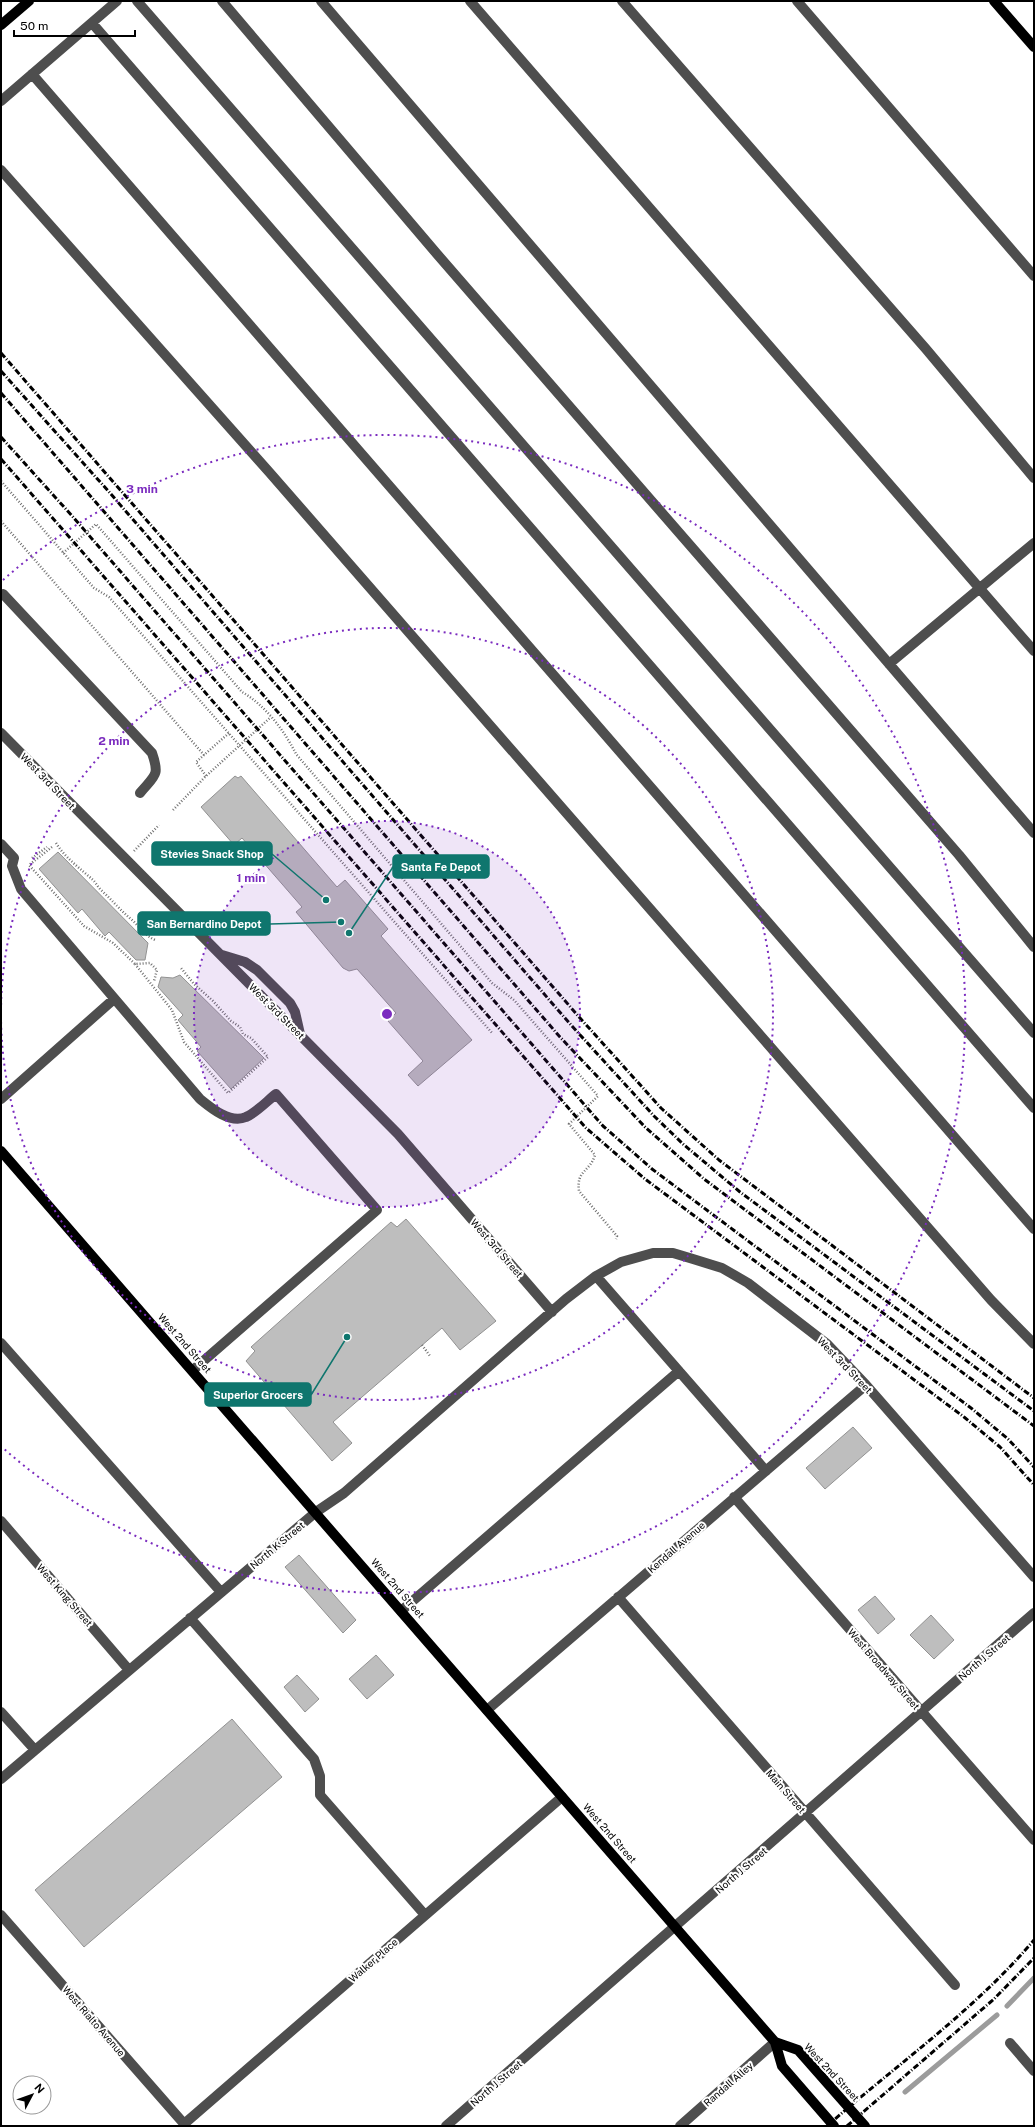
<svg xmlns="http://www.w3.org/2000/svg" width="1035" height="2127" font-family="'Public Sans',sans-serif">
  <style>
    .lines { fill: none; stroke-linecap: round; stroke-linejoin: round }
    .stream { stroke: #9c9c9c; stroke-width: 5 }
    .building { fill: #bebebe; stroke: #929292 }
    .path { stroke: #707070; stroke-width: 2.5; stroke-dasharray: 1 2; stroke-linecap: butt }
    .minor { stroke: #4e4e4e; stroke-width: 10 }
    .major { stroke: #000; stroke-width: 10 }
    .rail { stroke: #000; stroke-width: 3; stroke-dasharray: 6 2 1 2; stroke-linecap: butt }
    .ring { fill: none; stroke: #7b2cbf; stroke-width: 2; stroke-dasharray: 2 4 }
    .labels { text-anchor: middle; stroke-width: 4; stroke-linejoin: round; paint-order: stroke }
    .street-label { font-size: 10px; fill: #000; stroke: #fff }
    .centre { fill: #7b2cbf; stroke: #fff; stroke-width: 2 }
    .ring-label { font-size: 12px; text-anchor: middle; font-weight: bold; fill: #7b2cbf; stroke: #fff; stroke-width: 4; stroke-linejoin: round; paint-order: stroke }
    .leader { fill: none; stroke: #0f766e; stroke-width: 1.5 }
    .callout-dot { fill: #0f766e; stroke: #fff; stroke-width: 1.5 }
    .callout { fill: #0f766e; stroke: #0f766e; stroke-width: 1.5 }
    .callout-label { font-size: 11px; text-anchor: middle; font-weight: bold; fill: #fff }
  </style>
  <rect width="100%" height="100%" fill="#fff"/>
  <g class="lines">
    <path class="stream" d="M1007 2006 1034 1978
      M905 2092 997 2015"/>
  </g>
  <path class="building" d="M235 776 238 778 241 776 337 887 345 880 388 929 381 936 472 1040 418 1086 408 1075 423 1061 388 1021 396 1013 357 969 349 971 343 968 296 912 302 907 242 838 234 845 201 807Z
    M58 852 148 943 145 960H136L109 932 105 936 82 909 78 913 39 869Z
    M180 975 264 1058 231 1089 197 1051 201 1047 178 1020 183 1015 158 987 161 977 173 978Z
    M406 1219 496 1321 460 1350 442 1328 333 1422 352 1443 332 1461 246 1361 255 1351 251 1347 391 1222 397 1227Z
    M853 1427 872 1448 825 1489 806 1468Z
    M299 1555 356 1620 343 1633 285 1567Z
    M875 1596 895 1619 878 1634 858 1610Z
    M931 1615 954 1640 934 1659 910 1635Z
    M376 1655 394 1675 367 1699 349 1679Z
    M297 1675 319 1699 305 1712 284 1687Z
    M232 1719 282 1777 84 1947 35 1890Z"/>
  <g class="lines">
    <path class="path" d="M1 481 94 588 109 597 493 1034
      M1 521 204 755
      M63 553 96 524 242 692C265 705 284 730 296 754L492 983 514 1000 598 1096 569 1124 595 1155C590 1172 576 1170 579 1191L617 1236 616 1239
      M206 776 196 762 229 733
      M173 810 206 776 271 717
      M56 843C65 858 81 869 93 880 96 883 98 887 101 890 112 900 121 911 132 920 140 927 144 935 155 940
      M52 847 29 865 84 926 113 943 135 964 150 963 157 970 154 981
      M134 851 159 825
      M32 858 47 847
      M135 964 172 1010 184 1042 228 1093 268 1057 251 1038 243 1034 240 1027 231 1021 213 1001 194 984 181 968
      M422 1345 430 1356"/>
    <path class="minor" d="M137 1 1034 1033
      M222 1 437 254 959 855 1034 947
      M321 1 1034 833
      M470 1 1034 651
      M622 1 926 349 1034 478
      M797 1 1034 276
      M92 23 1034 1108
      M32 74 1034 1229
      M1 101 117 1
      M1 170 270 473 991 1300 1034 1344
      M1 595 3 594 152 753C160 776 155 775 140 793
      M889 664 1034 543
      M1 733 398 1134 552 1312
      M1 844 14 858 12 866 21 889 200 1099C211 1108 230 1124 246 1117 256 1113 267 1101 276 1094L377 1210 193 1370
      M222 955 245 962 257 970 290 1003 295 1012 300 1034
      M1 1099 114 999
      M596 1276 766 1471
      M1 1343 221 1592
      M734 1497 1034 1840
      M1 1521 129 1670
      M618 1597 955 1985
      M401 1611 679 1371
      M190 1618 314 1759 320 1776V1795L425 1915
      M487 1710 866 1385
      M1 1712 35 1750
      M1 1779 316 1512 344 1493 566 1299 596 1276 621 1262 653 1253H673L693 1259 722 1268 748 1283 827 1344 866 1385 1034 1577
      M1 1915 186 2126
      M1010 2043 1034 2071
      M184 2124 562 1797
      M446 2126 1034 1613
      M680 2126 775 2042"/>
    <path class="major" d="M994 1 1034 47
      M1 25 29 1
      M1 1151 775 2042 782 2066 834 2126
      M775 2042 798 2050 865 2126"/>
    <path class="rail" d="M1 353 580 1018 661 1108 719 1160 1034 1398
      M1 371 110 493 571 1025 654 1116 683 1144 740 1192 1034 1411
      M1 393 560 1037 645 1127 704 1179 1034 1426
      M1 437 73 517 603 1126 652 1169 971 1408 1008 1439 1034 1467
      M1 459 586 1128 645 1179 964 1417 1000 1447 1034 1485
      M827 2126C896 2065 974 2011 1034 1940
      M847 2126 994 1999 1034 1958"/>
  </g>
  <circle cx="387" cy="1014" r="193" fill="#7b2cbf" fill-opacity=".12"/>
  <g class="ring">
    <circle cx="387" cy="1014" r="193"/>
    <path d="M1 1011A386 386 0 1 1 1 1017"/>
    <path d="M3 580A579 579 0 1 1 3 1448"/>
  </g>
  <g class="labels">
    <g class="street-label">
      <text transform="translate(48 781) rotate(46)" y="4">West 3rd Street</text>
      <text transform="translate(277 1011) rotate(45)" y="4">West 3rd Street</text>
      <text transform="translate(497 1248) rotate(49)" y="4">West 3rd Street</text>
      <text transform="translate(185 1343) rotate(49)" y="4">West 2nd Street</text>
      <text transform="translate(845 1365) rotate(46)" y="4">West 3rd Street</text>
      <text transform="translate(277 1545) rotate(-40)" y="4">North K Street</text>
      <text transform="translate(676 1547) rotate(-41)" y="4">Kendall Avenue</text>
      <text transform="translate(398 1588) rotate(49)" y="4">West 2nd Street</text>
      <text transform="translate(65 1595) rotate(49)" y="4">West King Street</text>
      <text transform="translate(984 1657) rotate(-41)" y="4">North J Street</text>
      <text transform="translate(884 1669) rotate(49)" y="4">West Broadway Street</text>
      <text transform="translate(786 1791) rotate(49)" y="4">Main Street</text>
      <text transform="translate(610 1833) rotate(49)" y="4">West 2nd Street</text>
      <text transform="translate(741 1870) rotate(-41)" y="4">North J Street</text>
      <text transform="translate(373 1960) rotate(-41)" y="4">Walker Place</text>
      <text transform="translate(94 2021) rotate(49)" y="4">West Rialto Avenue</text>
      <text transform="translate(832 2072) rotate(47)" y="4">West 2nd Street</text>
      <text transform="translate(496 2083) rotate(-41)" y="4">North J Street</text>
      <text transform="translate(728 2084) rotate(-41)" y="4">Randall Alley</text>
    </g>
  </g>
  <circle cx="387" cy="1014" r="6" class="centre"/>
  <g class="ring-label">
    <text x="142" y="493">3 min</text>
    <text x="114" y="745">2 min</text>
    <text x="251" y="882">1 min</text>
  </g>
  <path class="leader" d="M326 900L272 854M349 933L393 867M341 922L270 924M347 1337L311 1395"/>
  <g class="callout-dot">
    <circle cx="326" cy="900" r="4"/>
    <circle cx="349" cy="933" r="4"/>
    <circle cx="341" cy="922" r="4"/>
    <circle cx="347" cy="1337" r="4"/>
  </g>
  <g class="callout">
    <rect x="152" y="842" width="120" height="23" rx="4"/>
    <rect x="393" y="855" width="96" height="23" rx="4"/>
    <rect x="138" y="912" width="132" height="23" rx="4"/>
    <rect x="205" y="1383" width="106" height="23" rx="4"/>
  </g>
  <g class="callout-label">
    <text x="212" y="858">Stevies Snack Shop</text>
    <text x="441" y="871">Santa Fe Depot</text>
    <text x="204" y="928">San Bernardino Depot</text>
    <text x="258" y="1399">Superior Grocers</text>
  </g>
  <rect width="1035" height="2127" fill="none" stroke="#000000" stroke-width="4"/>
  <g transform="translate(32 2095) rotate(49)"><circle r="19" fill="#ffffff" stroke="#999999"/>
  <path d="M0-3L7 15L0 10L-7 15Z" fill="#000000"/>
  <text y="-6" font-size="11" font-weight="bold" text-anchor="middle" fill="#000000">N</text>
  </g>
  <path d="M14 30v6h121v-6" fill="none" stroke="#000000" stroke-width="2"/>
  <text x="20" y="30" font-size="12" fill="#000000" stroke="#ffffff" stroke-width="3" paint-order="stroke">50 m</text>
</svg>
